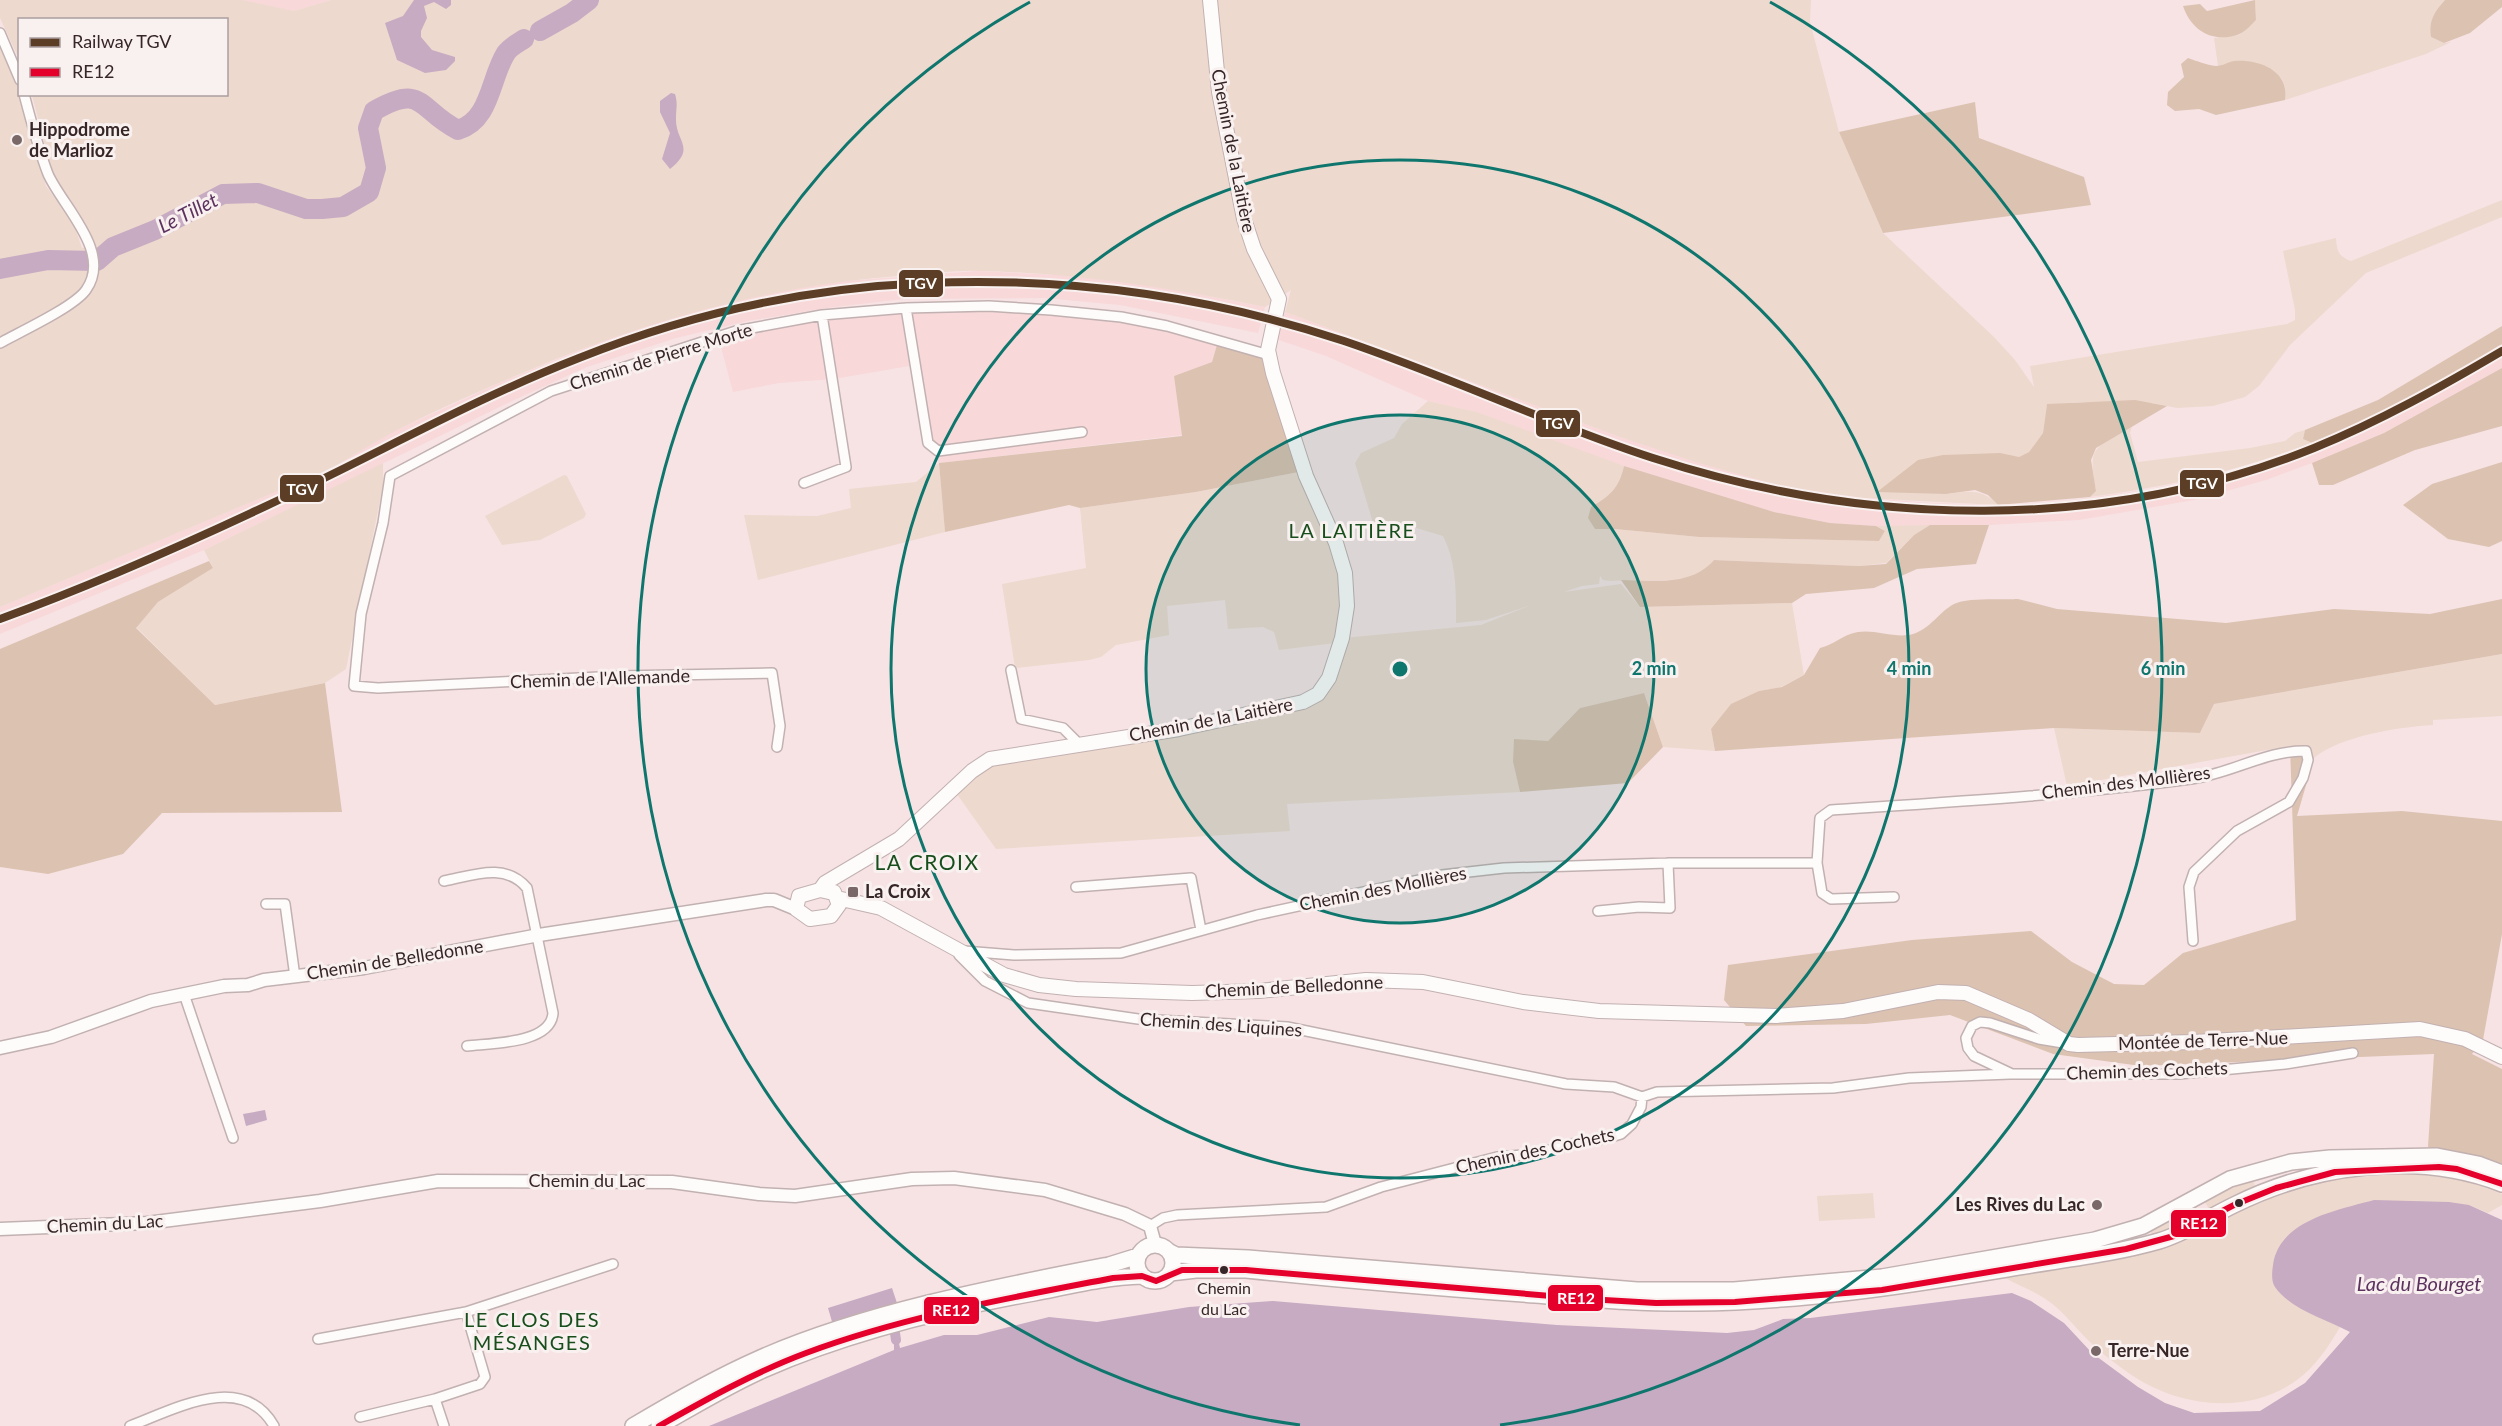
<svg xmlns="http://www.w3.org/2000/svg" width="2502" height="1426" font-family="Lato,sans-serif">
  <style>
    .built { fill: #f8d8d9 }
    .green { fill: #eed9ce }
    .forest { fill: #dcc2b1 }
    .water { fill: #c7abc2 }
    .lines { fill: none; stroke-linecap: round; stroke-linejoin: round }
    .canal { stroke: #c7abc2; stroke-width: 10 }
    .river { stroke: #c7abc2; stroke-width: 20 }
    .minor-casing { stroke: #c2b1b1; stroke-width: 12 }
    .tertiary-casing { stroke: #c2b1b1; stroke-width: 15 }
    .secondary-casing { stroke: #c2b1b1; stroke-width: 16 }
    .primary-casing { stroke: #c2b1b1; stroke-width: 18 }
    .minor { stroke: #fefbfb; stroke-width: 9 }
    .tertiary { stroke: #fefbfb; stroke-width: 12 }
    .secondary { stroke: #fefbfb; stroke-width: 14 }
    .primary { stroke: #fefbfb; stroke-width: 15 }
    .bus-1-casing { stroke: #f9f0f0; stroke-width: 10 }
    .bus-1 { stroke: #e4002b; stroke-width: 6 }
    .rail-1-casing { stroke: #f9f0f0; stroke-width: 12 }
    .rail-1 { stroke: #5c3e26; stroke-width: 8 }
    .ring { fill: none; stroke: #0f766e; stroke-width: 3 }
    .poi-dot { fill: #7a6869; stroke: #f9f0f0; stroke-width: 2 }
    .bus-dot { fill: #372627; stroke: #f9f0f0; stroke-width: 2 }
    .labels { text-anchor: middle; stroke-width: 6; stroke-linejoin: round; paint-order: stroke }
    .bus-label { font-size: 16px; fill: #372627; stroke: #f9f0f0 }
    .poi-label { font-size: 18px; font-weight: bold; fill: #372627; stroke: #f9f0f0; text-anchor: start }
    .street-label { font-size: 18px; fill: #372627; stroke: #f9f0f0 }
    .water-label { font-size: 20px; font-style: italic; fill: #5c335e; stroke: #f9f0f0 }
    .neighbourhood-label { font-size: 20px; letter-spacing: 1.5px; fill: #174e1b; stroke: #f9f0f0 }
    .quarter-label { font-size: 21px; letter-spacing: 1.5px; fill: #174e1b; stroke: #f9f0f0 }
    .centre { fill: #0f766e; stroke: #f9f0f0; stroke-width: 3 }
    .ring-label { font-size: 18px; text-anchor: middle; font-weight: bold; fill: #0f766e; stroke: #f9f0f0; stroke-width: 6; stroke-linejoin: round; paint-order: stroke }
    .line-badge { stroke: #f9f0f0; stroke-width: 2 }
    .badge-label { font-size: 16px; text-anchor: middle; font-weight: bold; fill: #fff }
  </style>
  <rect width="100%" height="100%" fill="#f7e3e4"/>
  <path class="built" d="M237 0H331L294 11Z
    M977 271 1081 276 1141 283 1265 307 1258 333 1120 305 1044 298 904 299 826 308 748 321 676 338 587 367 514 400 204 550 0 634V607L333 468 375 440 497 384 619 334 691 311 757 295 833 282Z
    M906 308 1051 310 1142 321 1219 338 1212 362 1174 376 1182 435 939 463 926 430 915 365 834 379 779 383 733 392 718 336 822 318Z
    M1285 312 1620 437 1784 487 1863 498 1931 503 1998 505 2065 501 2146 490 2216 475 2261 463 2366 421 2502 344V368L2384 433 2312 463 2266 480 2194 500 2079 520 1989 525 1876 526 1830 523 1774 512 1703 493 1567 447 1477 412 1428 401 1326 356 1276 339Z"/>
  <path class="green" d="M0 0H242L294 11 331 0H1811L1810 22 1839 132 1883 233 1994 337 2015 360 2034 387 2030 366 2287 324 2295 320V310L2283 251 2336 238C2337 251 2338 256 2351 261L2502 200V217L2366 273 2290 345 2259 386 2245 397 2213 406 2177 408 2152 403 2080 402 2047 405 2043 433 2029 452 1946 494C1968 491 1982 488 1998 505L1863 498 1784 487 1699 463 1620 437 1285 312 1291 290 1265 307C1170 288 1077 273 980 271 957 270 934 273 911 275 776 284 649 319 525 372 459 400 393 428 333 468L0 607V39L19 83 20 94 22 95 46 186 74 225 82 248 93 246 81 216 58 183 50 166 32 95 226 94V20H20L19 59 0 18Z
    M2255 0H2445C2435 11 2428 21 2431 37L2444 43 2451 42 2426 54 2285 100C2291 62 2243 58 2218 66L2214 38 2239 35 2256 20Z
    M1428 401 1477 412 1624 466C1619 488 1610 496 1591 507L1595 529H1615L1699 537 1879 541 1885 531 1876 526 1930 525 1914 535 1886 563 1859 566 1714 560C1688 590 1647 577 1611 581L1603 580 1600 576 1599 584 1582 586 1564 592 1621 584 1640 607 1792 603 1804 675 1781 687 1759 691 1711 729 1715 751 1663 747 1644 693 1580 708 1548 741 1513 762 1520 792 1287 804 1290 831 996 849 954 790 980 764 1311 703 1324 686 1335 643 1279 650 1274 632 1263 627 1228 629 1225 600 1167 606 1169 635 1116 645 1101 657 1089 660 1015 668 1002 584 1086 568 1080 508 1196 492 1304 471 1345 573 1343 638 1481 625 1531 605 1486 620 1456 623C1456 593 1457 563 1443 536L1413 527 1374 526 1355 463 1361 453 1394 438 1402 424Z
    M2132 426 2130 433 2138 462 2250 448 2285 441 2295 433 2305 430 2303 439 2312 443C2239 471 2167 487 2090 497L2096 490C2087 443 2095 450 2132 426Z
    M383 463V486L346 669 325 683 215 705 136 627 158 602 213 568 204 550Z
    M939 463 945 532 758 580 744 515 817 516 851 508 849 489 916 482Z
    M564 475 567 476 586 514 584 518 540 540 502 545 485 516Z
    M2502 654V716L2433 720V725C2399 727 2340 736 2314 758L2290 746 2067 786 2054 728 2200 733 2214 704Z
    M2412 1173 2467 1181 2502 1194V1205L2488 1213 2469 1205 2297 1306 2340 1327C2329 1346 2315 1367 2297 1380 2247 1416 2178 1407 2130 1374 2116 1364 2102 1354 2090 1342 2075 1328 2062 1309 2044 1298 2032 1290 2017 1285 2004 1277L2176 1241 2270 1196 2333 1179Z
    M2244 1181 2254 1182 2255 1187 2252 1192 2211 1212 2203 1199Z
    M1873 1193 1875 1218 1819 1221 1817 1196Z
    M2194 1204 2203 1217 2155 1236 2151 1233V1229Z"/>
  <path class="forest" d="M2255 0 2256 20C2251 25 2244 33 2237 35 2212 43 2191 30 2183 6L2200 4 2207 11Z
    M2445 0H2502V7L2470 33 2444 43 2431 37C2428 21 2435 11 2445 0Z
    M2188 58C2197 61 2206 65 2216 66 2222 66 2228 62 2234 61 2258 59 2290 70 2285 100L2216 115 2199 109 2175 111 2167 105 2168 92 2184 77 2181 64Z
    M1975 102 1979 138 2084 177 2091 205 1883 233 1839 132Z
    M2502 326V344C2443 385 2379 417 2312 443L2303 439 2305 430 2378 400Z
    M1219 338 1269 355 1304 471 1196 492 1080 508 1069 505 945 532 939 463 1182 436 1174 376 1212 362Z
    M2502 368V426L2415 450 2333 485H2319L2312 463 2384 433Z
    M2135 400 2167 406 2096 448 2091 460 2096 491 2090 497 1998 505 1988 495 1975 490 1946 494 1877 492 1918 460 1943 455 2000 453 2019 457 2029 452 2043 433 2047 404Z
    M2502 462V541L2489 547 2448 539 2403 505 2432 484Z
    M1624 466 1774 512 1830 523 1876 526 1885 531 1879 541 1699 537 1615 529H1595L1588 518 1591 507C1610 496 1619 488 1624 466Z
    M1930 525H1989L1976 564 1917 569 1874 588 1806 594 1792 603 1640 607 1621 580C1654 580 1690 587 1714 560L1859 566 1886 564 1914 535Z
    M209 561 213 568 158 602 136 628 215 705 325 683 342 812 162 813 123 854 48 874 0 867V649Z
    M2018 599 2057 609 2226 623 2334 609 2430 614 2502 599V654L2214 704 2200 733 2054 728 1715 751 1711 729 1731 704 1759 691 1782 687 1804 675 1820 648C1834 645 1843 634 1858 632 1875 629 1896 639 1913 634 1930 629 1939 612 1954 604 1967 597 2003 600 2018 599Z
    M1644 693 1663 747 1628 783 1520 792 1513 762 1514 739 1548 741 1580 708Z
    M2290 746 2314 758 2297 816 2402 811 2502 821V934L2483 1040 2472 1054 2502 1069V1164L2428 1147 2434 1054 2141 1066 2053 1054 1950 1015 1866 1024 1746 1026 1724 1000 1728 965 1912 940 2031 931 2072 962 2114 984 2144 985 2183 953 2296 920Z"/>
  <path class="water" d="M414 0H451V5L446 9 434 2 424 6 427 18 421 31V37L432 50 455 57V61L446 70 425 73 397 60 385 23 403 16Z
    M671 93 675 94C678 104 676 108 676 118 675 142 697 147 670 169L662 159 670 133 660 112V101Z
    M265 1110 267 1120 246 1126 243 1114Z
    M2374 1200 2449 1202 2469 1205 2502 1220V1426H709L894 1350V1341L898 1339 900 1348 944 1335H977L1049 1317 1097 1322 1189 1307 1273 1301 1557 1325 1727 1333 1754 1330 1783 1319 1810 1318 2012 1293 2031 1301 2064 1323 2092 1353 2138 1387 2165 1403 2194 1413 2260 1411 2305 1383 2350 1332C2326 1319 2291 1310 2275 1287 2271 1281 2272 1272 2273 1265 2279 1220 2338 1210 2374 1200Z
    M892 1288 898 1306 833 1325 828 1308Z"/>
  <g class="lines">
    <path class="canal" d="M893 1320 896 1340"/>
    <path class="river" d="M540 31 572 13 589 0
      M0 269 48 260 97 261 113 247 155 230 223 194 258 193 306 209H322L343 207 369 192 376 168 368 128 374 111C424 82 418 110 458 130 491 120 490 78 506 53 510 47 518 43 524 39"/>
    <g class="minor-casing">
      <path id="minor" d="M0 33 20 80
        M906 308 928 443 938 451 1082 432
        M0 343C20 332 74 307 86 290 113 252 62 206 48 174 38 148 31 121 24 94
        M804 483 846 467 822 315
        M1011 670 1021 719 1063 728 1080 745
        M777 747 780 726 772 673 619 676 378 688 354 686 361 614 383 523 390 476 551 391 736 331 822 315 906 308 989 306 1051 310 1121 317 1167 326 1269 355
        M1817 863 1822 893 1831 899 1894 897
        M444 881C474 875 505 862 527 888L553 1013C551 1044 491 1043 467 1046
        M1076 887 1191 878 1201 930
        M266 904H285L295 977
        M1598 911 1639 907 1670 908 1668 863
        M964 951 1014 955 1121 953 1257 915 1442 875 1504 868 1668 863H1817L1820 818 1831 810C1951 802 2072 795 2191 779 2230 774 2267 750 2306 751L2308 760 2303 778 2289 802 2237 831 2194 872 2189 887 2193 941
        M959 955 985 981 1028 1003 1138 1019 1287 1027 1566 1084 1614 1087 1642 1097
        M184 994 233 1138
        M2063 1043 2039 1039 1990 1023 1980 1022 1972 1026 1966 1038 1968 1048 1974 1056 2012 1074H2179L2285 1064 2353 1053
        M1642 1097 1657 1092 1833 1088 1909 1078 2010 1074
        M1150 1226 1163 1218 1177 1215 1326 1207 1381 1187 1497 1157 1536 1154 1566 1145 1608 1138 1621 1134 1632 1124 1641 1107 1642 1097
        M318 1339 466 1312
        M360 1417 435 1399
        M130 1426C175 1409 243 1371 274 1426
        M444 1426 435 1399 480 1384 485 1377 466 1312 613 1264"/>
    </g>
    <g class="tertiary-casing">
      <path id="tertiary" d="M0 1048 51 1037 151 1001 224 986 248 985 264 980 364 968 539 935 766 900H774L796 909
        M0 1229 147 1223 320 1201 438 1181 672 1182 759 1194 795 1196 912 1179 954 1178 1045 1190 1125 1214 1150 1226 1155 1244"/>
    </g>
    <g class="secondary-casing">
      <path id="secondary" d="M820 890 825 883 899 839 972 771 990 759 1179 729 1303 702 1318 694 1329 678 1342 638 1347 606 1345 573 1336 543 1306 476 1273 373 1268 350 1279 299 1254 249 1244 219 1219 92 1210 0
        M829 892 820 890 799 896 796 909 810 919 831 916 839 905 834 892
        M837 898 881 908 1004 975 1039 985 1076 989 1192 993 1259 991 1366 980 1423 982 1523 1002 1599 1011 1776 1016 1843 1011 1938 992 1966 993 2029 1020 2069 1044 2078 1045 2194 1042 2420 1029 2465 1039 2502 1057"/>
    </g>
    <g class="primary-casing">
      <path id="primary" d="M1137 1263a18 18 0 1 1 36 0a18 18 0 1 1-36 0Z
        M1170 1252 1176 1255 1248 1258 1637 1290H1734L1882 1277 2095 1240 2143 1226 2230 1179 2291 1162 2330 1158 2437 1156 2478 1164 2502 1173
        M1170 1273 1196 1270H1246C1342 1280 1438 1288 1535 1295 1588 1299 1641 1304 1695 1303 1800 1302 1904 1286 2007 1269 2058 1260 2110 1255 2159 1241 2186 1233 2209 1217 2234 1205 2314 1165 2418 1151 2502 1184
        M633 1426C673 1402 715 1378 758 1359 864 1312 995 1287 1109 1265L1138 1256
        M659 1426C693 1407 727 1386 763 1370 847 1333 945 1309 1034 1293 1070 1286 1106 1277 1142 1276"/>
    </g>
    <use href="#minor" class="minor"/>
    <use href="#tertiary" class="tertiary"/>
    <use href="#secondary" class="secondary"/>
    <use href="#primary" class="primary"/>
    <g class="bus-1-casing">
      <path id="bus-1" d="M659 1426C707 1399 755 1372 806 1353 905 1316 1010 1298 1113 1278L1142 1276 1156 1281 1182 1270H1246L1587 1299 1656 1303 1735 1302 1882 1290 2126 1249 2174 1236 2234 1205 2276 1188 2335 1172 2439 1167 2457 1169 2502 1184"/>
    </g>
    <use href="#bus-1" class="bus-1"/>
    <g class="rail-1-casing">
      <path id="rail-1" d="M0 619C104 581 204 536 304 488 395 444 484 395 579 358 689 314 808 288 926 283 1068 277 1209 296 1344 341 1448 376 1548 424 1653 458 1867 527 2103 533 2314 448 2380 421 2441 387 2502 351"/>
    </g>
    <use href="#rail-1" class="rail-1"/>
  </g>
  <circle cx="1400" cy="669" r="254" fill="#0f766e" fill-opacity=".12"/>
  <g class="ring">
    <circle cx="1400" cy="669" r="254"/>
    <circle cx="1400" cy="669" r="509"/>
    <path d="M1300 1425A763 763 0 0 1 1030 2M1770 2A763 763 0 0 1 1500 1425"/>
  </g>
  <g class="poi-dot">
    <circle cx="17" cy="140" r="6"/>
    <rect x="847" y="886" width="12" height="12" rx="3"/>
    <circle cx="2097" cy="1205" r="6"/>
    <circle cx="2096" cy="1351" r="6"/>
  </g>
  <g class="bus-dot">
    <circle cx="2239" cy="1203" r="5"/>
    <circle cx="1224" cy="1270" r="5"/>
  </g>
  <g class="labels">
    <g class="bus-label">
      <text x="1224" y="1294">Chemin<tspan x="1224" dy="21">du Lac</tspan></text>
    </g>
    <g class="poi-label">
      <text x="29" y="136">Hippodrome<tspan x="29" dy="21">de Marlioz</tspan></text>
      <text x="865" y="898">La Croix</text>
      <text x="2085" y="1211" text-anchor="end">Les Rives du Lac</text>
      <text x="2108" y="1357">Terre-Nue</text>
    </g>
    <g class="street-label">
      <text transform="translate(1233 151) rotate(79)" y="6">Chemin de la Laitière</text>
      <text transform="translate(661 357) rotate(-17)" y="6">Chemin de Pierre Morte</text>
      <text transform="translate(600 679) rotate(-2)" y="6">Chemin de l'Allemande</text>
      <text transform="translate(1211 720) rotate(-11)" y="6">Chemin de la Laitière</text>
      <text transform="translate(2126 783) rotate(-7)" y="6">Chemin des Mollières</text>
      <text transform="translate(1383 889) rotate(-11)" y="6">Chemin des Mollières</text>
      <text transform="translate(395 960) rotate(-9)" y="6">Chemin de Belledonne</text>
      <text transform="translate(1294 987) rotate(-3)" y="6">Chemin de Belledonne</text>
      <text transform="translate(1221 1025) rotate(4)" y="6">Chemin des Liquines</text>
      <text transform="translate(2203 1041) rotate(-2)" y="6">Montée de Terre-Nue</text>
      <text transform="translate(2147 1071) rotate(-2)" y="6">Chemin des Cochets</text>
      <text transform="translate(1535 1151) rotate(-12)" y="6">Chemin des Cochets</text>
      <text x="587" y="1187">Chemin du Lac</text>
      <text transform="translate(105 1224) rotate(-3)" y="6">Chemin du Lac</text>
    </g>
    <g class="water-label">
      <text transform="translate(188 213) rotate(-27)" y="7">Le Tillet</text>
      <text x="2419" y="1291">Lac du Bourget</text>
    </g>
    <g class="neighbourhood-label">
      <text x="1352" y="538">LA LAITIÈRE</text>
      <text x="532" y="1327">LE CLOS DES<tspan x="532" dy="23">MÉSANGES</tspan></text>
    </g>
    <g class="quarter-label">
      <text x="927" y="870">LA CROIX</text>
    </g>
  </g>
  <circle cx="1400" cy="669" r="9" class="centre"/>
  <g class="ring-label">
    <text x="1654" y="675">2 min</text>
    <text x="1909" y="675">4 min</text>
    <text x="2163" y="675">6 min</text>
  </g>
  <g class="line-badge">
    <rect x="898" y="269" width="46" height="29" rx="6" fill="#5c3e26"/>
    <rect x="1535" y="409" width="46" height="29" rx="6" fill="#5c3e26"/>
    <rect x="2179" y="469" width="46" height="29" rx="6" fill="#5c3e26"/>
    <rect x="279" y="474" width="46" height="29" rx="6" fill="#5c3e26"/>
    <rect x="2170" y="1209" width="57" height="29" rx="6" fill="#e4002b"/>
    <rect x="1547" y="1284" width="57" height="28" rx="6" fill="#e4002b"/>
    <rect x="923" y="1296" width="57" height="29" rx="6" fill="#e4002b"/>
  </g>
  <g class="badge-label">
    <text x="921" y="289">TGV</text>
    <text x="1558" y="429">TGV</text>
    <text x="2202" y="489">TGV</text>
    <text x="302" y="495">TGV</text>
    <text x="2199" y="1229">RE12</text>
    <text x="1576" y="1304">RE12</text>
    <text x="951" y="1316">RE12</text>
  </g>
  <rect x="18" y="18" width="210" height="78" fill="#f9f0f0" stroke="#ab9fa0" stroke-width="1.5"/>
  <rect x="30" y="38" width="30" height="9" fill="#5c3e26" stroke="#ab9fa0" stroke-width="1.5"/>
  <text x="72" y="48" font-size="18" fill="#372627">Railway TGV</text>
  <rect x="30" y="68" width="30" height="9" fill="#e4002b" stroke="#ab9fa0" stroke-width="1.5"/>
  <text x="72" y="78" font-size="18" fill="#372627">RE12</text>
</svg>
